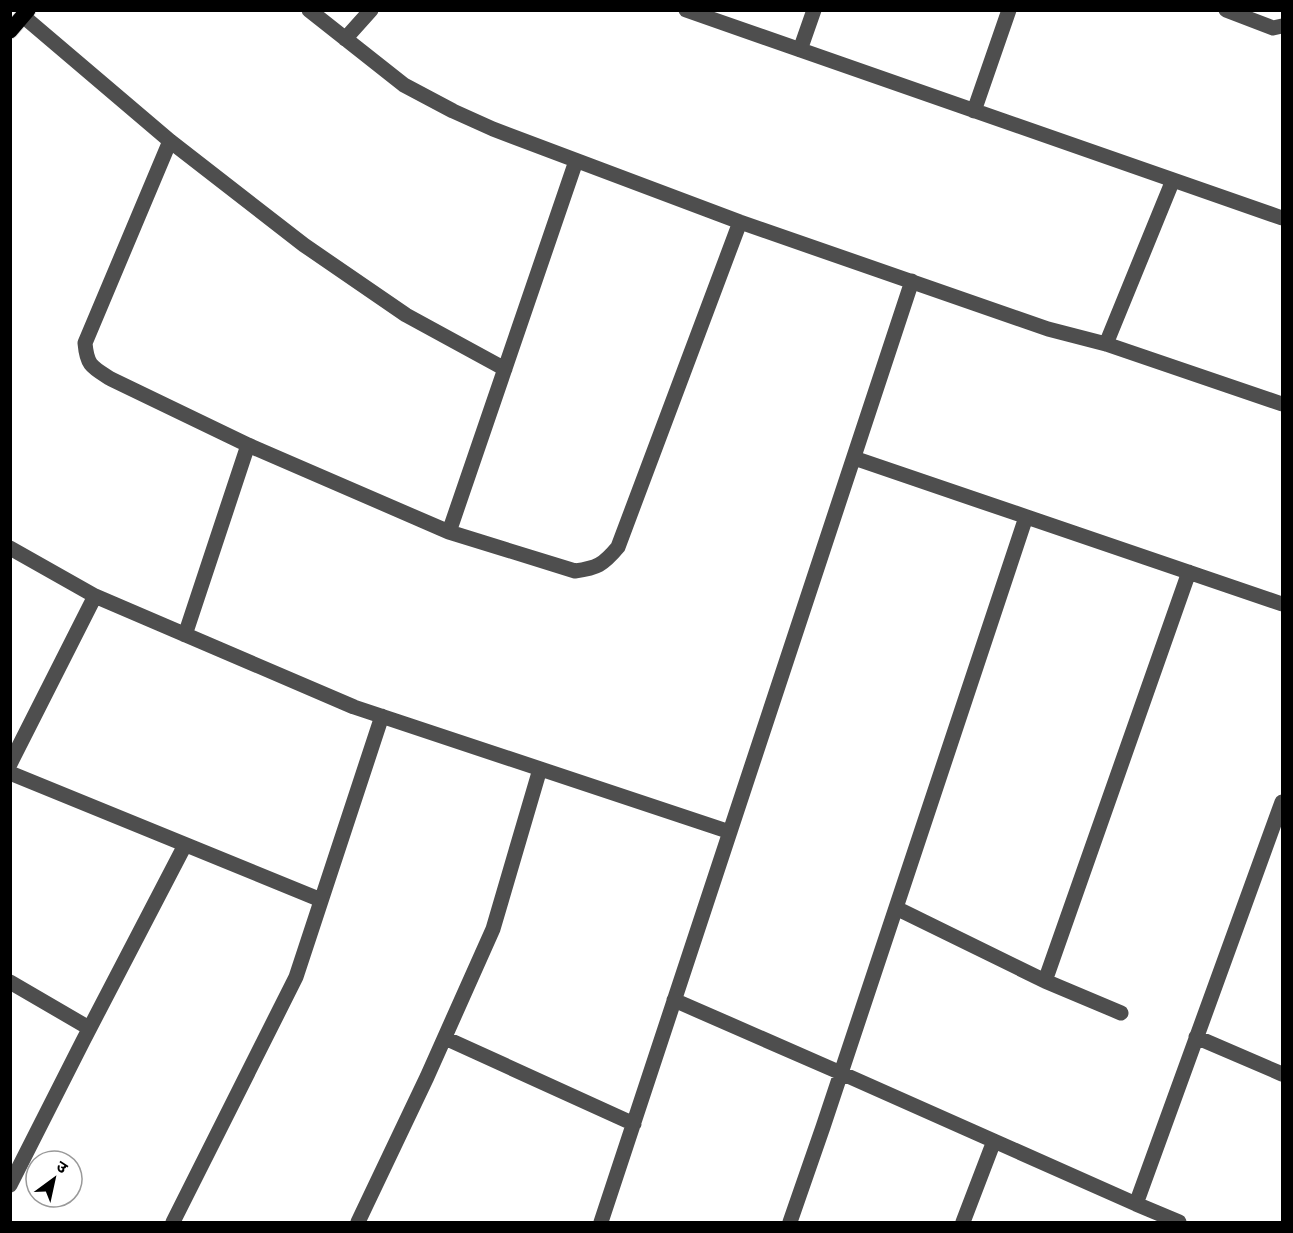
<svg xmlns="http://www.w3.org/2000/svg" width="1293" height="1233" font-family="'Nunito Sans','Noto Sans Devanagari',sans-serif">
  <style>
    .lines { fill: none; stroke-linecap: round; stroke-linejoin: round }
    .major-casing { stroke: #dbdbdb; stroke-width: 17 }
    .minor { stroke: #4e4e4e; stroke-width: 15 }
    .major { stroke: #000; stroke-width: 15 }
  </style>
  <rect width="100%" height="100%" fill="#fff"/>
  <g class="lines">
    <g class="major-casing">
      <path id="major" d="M10 31 28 10"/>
    </g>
    <path class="minor" d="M309 10 404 85 453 111 493 129 740 222 1048 329 1106 344 1282 404
      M686 10 1282 218
      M1226 10 1273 28 1282 26
      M23 16 170 141 304 245 406 315 505 369
      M345 39 371 10
      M800 50 814 10
      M974 111 1009 10
      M170 141 85 343C87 366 92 367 111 379L248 445 449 532
      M576 161 449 532 575 571C597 568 603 565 618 547L740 222
      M1106 344 1173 180
      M854 458 1282 604
      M10 548 95 596 354 707 730 832
      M185 635 248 445
      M10 764 95 596
      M10 773 321 900
      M896 908 1045 981 1189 572
      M1045 981 1121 1013
      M10 982 89 1028
      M674 1000 841 1073 1136 1204
      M1196 1037 1282 1074
      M445 1038 634 1124
      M10 1185 83 1041 185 845
      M173 1222 296 977 382 716
      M358 1222 427 1077 493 929 540 769
      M601 1222 912 281
      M790 1222 823 1127 1026 517
      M963 1222 994 1141
      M1179 1222 1136 1204 1282 802"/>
    <use href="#major" class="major"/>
  </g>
  <rect width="1293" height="1233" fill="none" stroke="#000000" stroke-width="24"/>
  <g transform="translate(54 1179) rotate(33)"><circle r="28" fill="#ffffff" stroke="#999999" stroke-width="1.5"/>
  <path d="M0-4.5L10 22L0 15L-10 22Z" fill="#000000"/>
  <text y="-9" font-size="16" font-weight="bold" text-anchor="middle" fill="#000000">उ</text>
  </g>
</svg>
